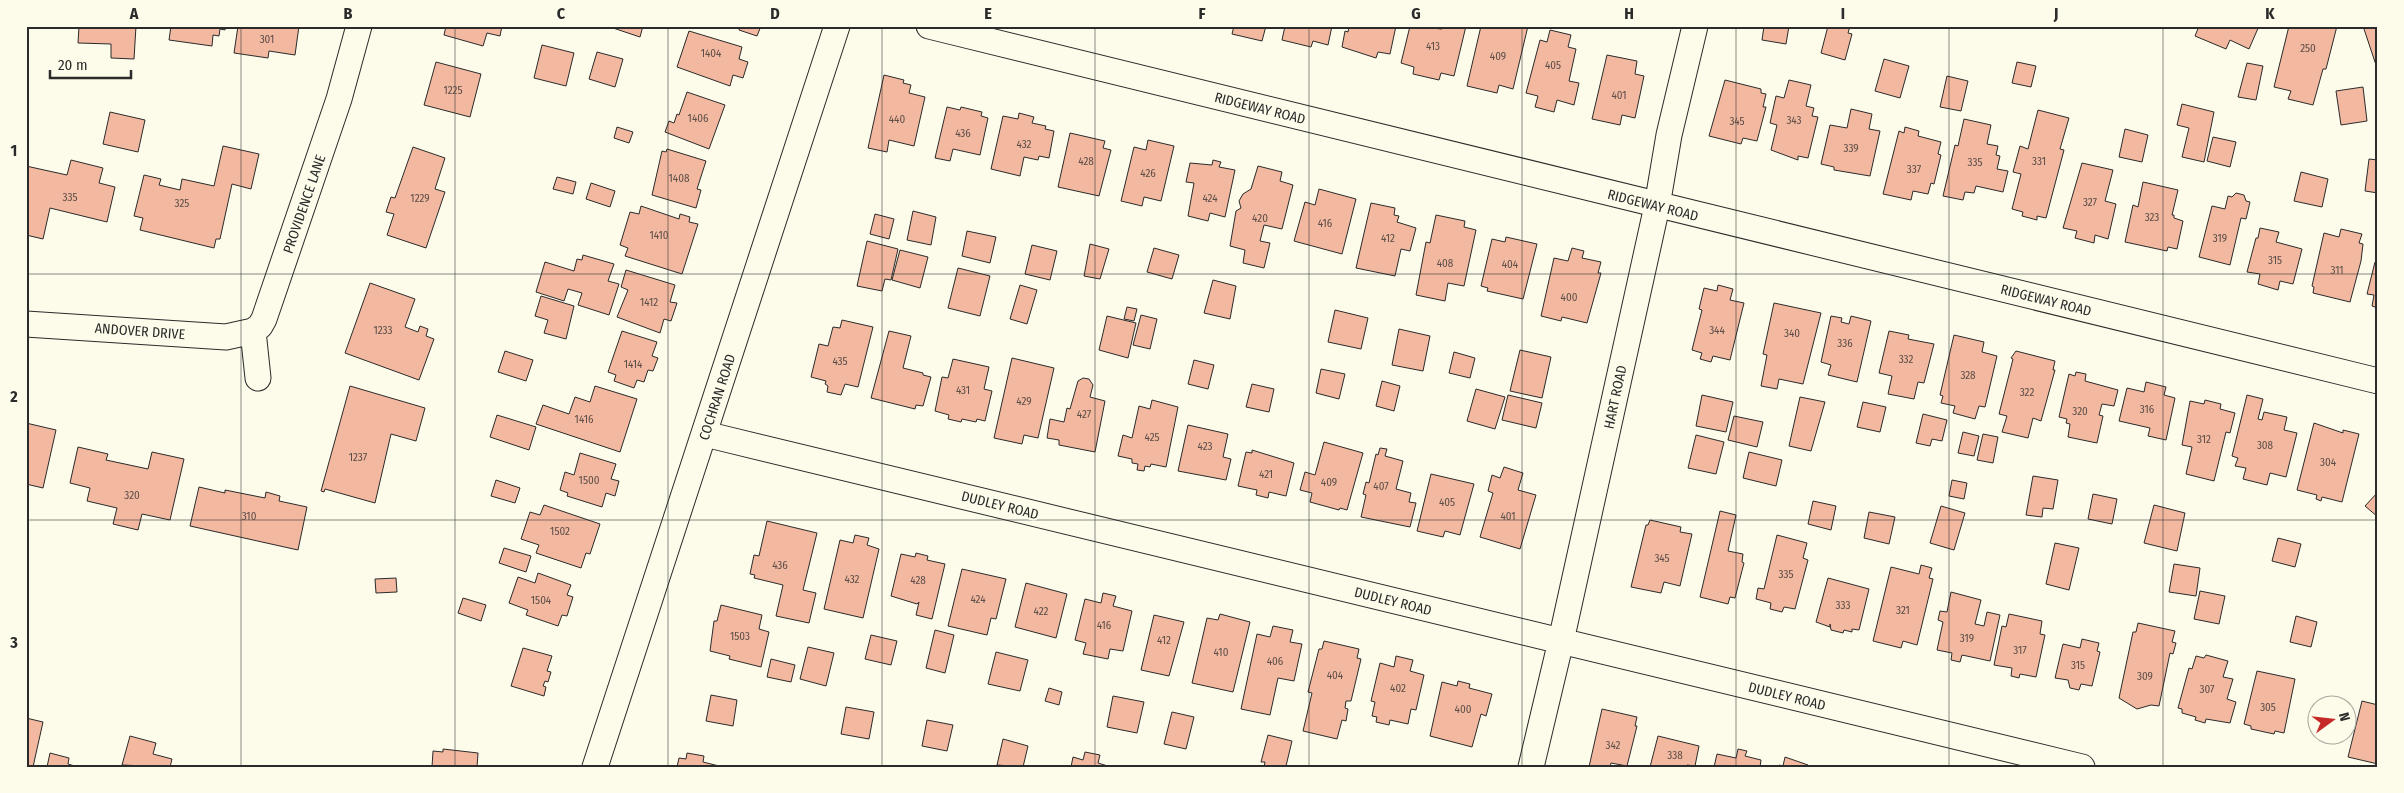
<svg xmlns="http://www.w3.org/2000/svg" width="2404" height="793" font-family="'Fira Sans Condensed',sans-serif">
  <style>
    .building { fill: #f2b8a0; stroke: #2b2b2b }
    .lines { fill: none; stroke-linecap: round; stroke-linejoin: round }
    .street-casing { stroke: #2b2b2b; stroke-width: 27 }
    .street { stroke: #fdfbea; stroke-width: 25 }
    .grid { fill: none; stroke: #2b2b2b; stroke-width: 1; stroke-opacity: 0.55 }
    .labels { text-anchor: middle; stroke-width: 4; stroke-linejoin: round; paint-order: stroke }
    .number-label { font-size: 11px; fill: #5d4e48 }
    .street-label { font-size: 14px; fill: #2b2b2b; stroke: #fdfbea }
    .neatline { fill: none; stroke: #2b2b2b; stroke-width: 2 }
    .grid-label { font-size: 16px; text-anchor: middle; font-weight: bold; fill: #2b2b2b }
  </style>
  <rect width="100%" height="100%" fill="#fdfbea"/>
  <path class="building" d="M79 26H136L134 59 111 58V44L78 43Z
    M171 26H226L225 30 220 29 219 36 213 35 212 46 169 40Z
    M238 26H299L295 55 269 51 268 58 234 53Z
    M446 26H502L500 36 487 33 483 46 444 35Z
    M607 26H643L640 37Z
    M740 26H761L757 36 739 30Z
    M1234 26H1266L1262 41 1232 34Z
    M1285 26H1332L1328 45 1313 41 1311 47 1282 40Z
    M1349 26H1396L1390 54 1378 52 1376 58 1342 47 1345 31 1348 32Z
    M1410 26 1442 29 1443 26H1466L1454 76 1441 73 1439 80 1413 74 1414 67 1401 63Z
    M1481 26H1528L1513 89 1499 85 1497 93 1467 86Z
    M1764 26H1789L1786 44 1762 40Z
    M1828 26H1850L1848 33 1852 34 1845 60 1821 53Z
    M2199 26H2259L2249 49 2230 40 2226 49 2195 36Z
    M2289 26H2337L2326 69H2323L2313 105 2288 99 2291 91 2274 87Z
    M2363 26H2378V71Z
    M1550 30 1571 35 1568 47 1576 49 1569 81 1579 83 1574 105 1557 100 1554 112 1535 107 1538 96 1526 93 1540 40 1547 42Z
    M689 31 742 47 739 59 748 62 743 78 733 75 730 86 677 67Z
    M542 45 574 53 566 86 534 78Z
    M597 52 623 59 615 87 589 79Z
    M1607 55 1637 61 1635 74 1644 76 1635 118 1622 115 1620 125 1592 119Z
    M1884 59 1909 66 1900 98 1875 91Z
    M436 62 481 74 470 117 424 105Z
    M2017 62 2036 66 2031 87 2012 83Z
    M2247 63 2263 66 2256 100 2238 97Z
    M884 75 904 80 903 83 911 85 909 93 925 97 914 146 889 140 887 152 868 148Z
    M1947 76 1968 81 1961 111 1940 107Z
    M1725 80 1761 89V93L1766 94 1763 107H1766L1757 141 1743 138 1741 144 1709 136Z
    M1789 80 1811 85 1806 106 1814 108 1812 116 1818 117 1808 158 1798 156V160L1771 150 1777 125 1770 123 1776 96 1784 98Z
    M2363 87 2367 121 2341 125 2336 91Z
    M687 92 725 105 709 149 665 132 669 121 674 123 677 114 679 115Z
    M2182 104 2214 112 2204 162 2182 157 2189 128 2177 125Z
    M947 107 960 110 961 107 982 112 981 116 988 118 980 155 953 149 950 161 935 158Z
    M1851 109 1872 114 1869 129 1880 131 1870 176 1834 170V167L1821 164 1830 125 1847 128Z
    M2038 110 2069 118 2060 149 2064 150 2046 218 2037 216V220L2022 216 2023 212 2012 209 2021 174 2013 172 2020 146 2028 149Z
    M110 112 145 120 138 152 103 144Z
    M1019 113 1034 117 1032 123 1046 126 1045 129 1054 131 1049 158 1039 156 1038 160 1024 157 1020 176 991 169 1003 116 1018 119Z
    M1964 119 1991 125 1987 144 1998 146 1996 155 2000 156 1997 169 2008 171 2003 192 1976 186 1974 193 1965 192 1963 200 1943 196 1955 145 1958 146Z
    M617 127 633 132 629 143 614 138Z
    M1905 127 1919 131 1918 136 1941 142 1938 154 1941 155 1934 184 1931 183 1928 194 1913 191 1911 200 1883 194 1899 131 1904 133Z
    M2125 129 2148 135 2142 162 2119 157Z
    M1070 133 1105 141 1103 148 1111 150 1099 196 1058 187Z
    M2213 137 2236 142 2230 167 2207 161Z
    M1148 140 1174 146 1161 201 1144 197 1142 206 1121 201 1134 147 1146 150Z
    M223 146 259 154 251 189 232 184 220 239H216L214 248 140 230 143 218 134 216 144 175 161 179 159 185 180 190 182 179 214 186Z
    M413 147 445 158 435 189 445 192 426 248 387 235 394 214 386 212 391 197 395 198Z
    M667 149 706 161 697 189 701 190 696 208 652 195 662 151 666 152Z
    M2369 159 2378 160V193L2365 191Z
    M71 160 103 168 99 183 115 187 107 222 50 208 43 239 26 235V166L67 175Z
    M1213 160 1221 162 1219 167 1235 170 1225 217 1210 213 1208 221 1188 216 1194 183 1186 182 1190 163 1212 165Z
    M2082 163 2113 170 2105 201 2116 204 2108 239 2095 235 2094 243 2075 238 2077 231 2063 228Z
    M1258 166 1282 172 1280 181 1293 185 1282 229 1264 225 1260 241 1270 243 1264 268 1243 263 1245 250 1230 246 1236 211 1241 208 1239 201 1243 194 1251 189Z
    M2301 172 2328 179 2322 207 2294 201Z
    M557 177 576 182 573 194 553 189Z
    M2143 182 2178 190 2172 215H2174V218L2183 221 2177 249 2168 247 2167 251 2125 242 2133 205 2138 207Z
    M591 183 615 191 610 207 586 199Z
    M1319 189 1356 199 1342 254 1294 241 1305 202 1315 205Z
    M2236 193 2244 195 2246 201 2250 202 2246 219 2241 218 2230 265 2199 257 2212 206 2225 209 2228 196 2232 197Z
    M1371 203 1395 208 1394 215 1399 216 1397 222 1416 228 1410 251 1401 249 1395 276 1356 268Z
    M641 206 679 219 680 214 690 217 689 222 698 224 682 274 625 256 628 248 620 245 630 212 639 214Z
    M913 211 936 217 931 245 907 240Z
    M875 214 894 219 889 239 870 234Z
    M1436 215 1465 221 1464 227 1476 230 1464 286 1448 283 1445 301 1416 295 1426 242 1430 243Z
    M2260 228 2279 232 2276 242 2302 249 2293 284 2280 281 2278 290 2258 284 2260 274 2247 272 2256 238H2258Z
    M2341 229 2362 234 2359 243 2363 244 2361 261 2350 302 2313 293 2314 287 2312 286 2324 233 2339 237Z
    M967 231 996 237 990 263 962 256Z
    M1506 237 1537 244 1523 299 1487 291 1488 288 1481 286 1492 239 1505 242Z
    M867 241 898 249 891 280 885 279 882 291 857 286Z
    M1090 244 1109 249 1100 279 1084 276Z
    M1032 245 1057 251 1050 280 1025 274Z
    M1154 248 1179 255 1172 279 1147 272Z
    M1572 248 1584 251 1582 258 1601 262 1598 273H1601L1587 323 1562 317 1561 321 1541 316 1554 258 1568 261Z
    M900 250 928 257 920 288 892 280Z
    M583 255 614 264 608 281 619 284 609 315 578 305 582 293 568 289 564 301 536 292 545 262 574 271 577 259 582 260Z
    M2375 262H2378V308L2372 306 2374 295 2367 294Z
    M958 268 990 276 980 316 948 308Z
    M626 270 675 285 670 302 677 303 671 321 664 319 660 333 617 317 628 290 621 287Z
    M1213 280 1236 286 1230 319 1204 313Z
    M370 283 415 299 405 327 418 332 420 326 428 329 426 336 434 339 419 380 345 353Z
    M1020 285 1037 290 1027 324 1010 319Z
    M1718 285 1733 289 1730 300 1744 303 1730 360 1713 356 1711 362 1700 359 1702 353 1692 350 1702 310 1699 309 1704 288 1717 291Z
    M541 296 574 306 566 339 544 333 548 320 535 316Z
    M1774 303 1821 313 1803 384 1779 379 1777 389 1761 386 1767 355 1763 354Z
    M1127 307 1137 309 1134 321 1124 319Z
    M1335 310 1368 318 1361 349 1328 342Z
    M1141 315 1157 319 1150 349 1133 345Z
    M1107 316 1136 323 1128 358 1099 350Z
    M1831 316 1842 318 1841 322 1849 324 1851 316 1871 321 1857 382 1828 375 1831 365 1821 362Z
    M842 320 873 327 858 387 845 384 841 395 827 392 828 386 825 384 826 381 811 377 819 344 828 346 833 327 840 328Z
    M1399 329 1430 336 1423 371 1392 365Z
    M622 331 657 342 652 356 658 358 653 371 648 370 644 382 637 380 634 388 614 381 616 375 608 372Z
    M889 331 911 336 903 368 923 373V375L931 377 923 406 916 405 915 409 871 398Z
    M1889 331 1909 335 1908 339 1934 344 1924 383 1918 382 1914 399 1888 394 1892 376 1879 373Z
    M1954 335 1984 342 1982 352 1997 356 1985 407 1979 406 1975 419 1953 413 1955 406 1941 403 1943 396 1940 395Z
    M1520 350 1551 357 1542 398 1510 391Z
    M505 351 533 360 526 381 498 372Z
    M2016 351 2055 361 2053 370H2055L2041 421 2033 418 2028 438 2002 432 2007 416 1999 414 2013 359 2011 358Z
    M1454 352 1475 358 1470 378 1449 373Z
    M1012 358 1054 368 1038 438 1024 435 1022 444 994 438Z
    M953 359 989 367 984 389 992 391 985 421 977 419 976 422 962 419 961 422 948 419 949 415 935 411 942 377 948 378Z
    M1194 360 1214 365 1208 389 1188 384Z
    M1321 369 1345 374 1339 399 1316 393Z
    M2076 372 2086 374 2085 381 2118 390 2114 406 2102 404 2099 415 2103 416 2097 443 2068 437 2070 424 2066 423 2067 419 2059 417 2069 374 2075 376Z
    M1083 378 1089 379 1093 385 1090 397 1105 401 1095 452 1059 445V440L1047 438 1050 419 1064 422 1067 408 1070 409 1078 381Z
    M1382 381 1400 386 1394 411 1376 406Z
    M2146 382 2166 387 2164 395 2175 398 2166 440 2148 436 2150 428 2119 421 2127 388 2144 392Z
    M1252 384 1274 389 1269 412 1246 407Z
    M350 386 425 408 416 441 391 434 375 503 325 489 324 492 321 491Z
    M595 386 637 399 620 452 536 424 543 405 569 414 575 397 590 402Z
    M1476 389 1505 397 1495 429 1467 421Z
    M1508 395 1542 403 1536 428 1502 420Z
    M1702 395 1733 402 1726 432 1696 426Z
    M2247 395 2263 399 2258 419 2262 420 2264 412 2287 417 2284 430 2297 433 2286 477 2270 473 2267 485 2243 479 2246 468 2235 466 2238 458 2232 456Z
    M1800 397 1825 402 1811 451 1789 446Z
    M1152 400 1178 407 1166 467 1151 464 1150 467 1145 466 1144 471 1137 470 1138 464 1132 463V459L1118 456 1123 435 1132 438 1139 406 1150 409Z
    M2205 400 2221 404 2220 409 2235 413 2230 433 2226 432 2214 481 2186 474 2192 447 2182 445 2190 401 2204 404Z
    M1863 402 1886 407 1880 432 1857 427Z
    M1923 414 1947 420 1942 441 1932 439 1930 446 1916 443Z
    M497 415 536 427 529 450 490 437Z
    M1734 416 1763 422 1757 447 1728 440Z
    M26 423 56 430 43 488 26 484Z
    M2314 423 2343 433V430L2359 434 2342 502 2322 497 2321 501 2316 499 2317 495 2297 490Z
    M1188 425 1228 434 1223 457 1231 459 1226 480 1178 471Z
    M1963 432 1979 436 1974 456 1958 453Z
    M1983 434 1998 437 1993 463 1977 460Z
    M1696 435 1724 442 1716 474 1688 468Z
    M1324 442 1363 453 1347 510 1340 508 1339 510 1310 502 1312 493 1300 490 1305 472 1315 475Z
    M78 447 108 454 106 460 148 469 152 452 184 459 170 520 142 514 138 530 113 524 117 508 87 501 90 488 70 483Z
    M1380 448 1387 449 1385 456 1403 461 1396 489 1411 493 1409 502 1416 503 1410 527 1361 517 1366 495 1363 494 1366 482 1369 483 1376 454 1378 455Z
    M1252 450 1294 463 1286 496 1269 492 1268 498 1256 495 1257 490 1238 486 1246 452 1252 453Z
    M1749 452 1782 460 1776 486 1743 478Z
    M580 453 616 464 611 479 619 481 615 496 606 493 602 507 567 496 568 493 560 490 565 472 574 475Z
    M1504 467 1523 473 1518 490 1536 495 1520 549 1480 537 1493 493 1488 491 1492 475 1500 478Z
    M1431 474 1474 484 1460 535 1445 531 1443 537 1417 531Z
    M2033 476 2058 480 2053 509 2043 508 2042 517 2026 515Z
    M496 480 520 488 515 503 491 496Z
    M1952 480 1967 483 1964 499 1949 496Z
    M199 487 225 493V490L265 498 266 492 280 496 279 501 307 507 298 550 190 526Z
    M2378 492V517L2365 506Z
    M2093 494 2117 499 2112 524 2088 519Z
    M1813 501 1836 506 1831 530 1808 524Z
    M544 505 600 524 590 554 586 553 581 568 536 553 539 545 521 539 530 512 540 515Z
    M2154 505 2185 513 2177 551 2144 543Z
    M1941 506 1965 513 1954 550 1930 543Z
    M1720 511 1736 515 1728 551 1743 554 1742 562 1744 563 1735 598 1730 597 1728 604 1700 597Z
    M1869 512 1895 517 1889 544 1864 538Z
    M1650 520 1681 527 1680 532 1692 534 1680 586 1664 582 1661 593 1631 587 1646 525H1648Z
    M767 521 817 533 803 590 816 593 809 623 776 616 783 585 754 578 755 575 750 574 754 555 759 556Z
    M855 535 869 538 867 545 879 549 863 618 824 609 840 540 853 543Z
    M1777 535 1807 543 1803 558 1808 560 1795 609 1784 607 1782 612 1770 609 1771 603 1756 599 1758 588 1764 589Z
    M2278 538 2301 544 2295 567 2272 561Z
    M2055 543 2079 548 2069 590 2046 584Z
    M504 548 531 556 526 572 499 563Z
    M916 553 928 556 927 560 945 564 932 619 916 615 919 602 917 604 891 596 901 554 915 557Z
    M2174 564 2200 568 2196 596 2169 592Z
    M1921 565 1932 568 1929 578 1933 579 1917 645 1903 641 1901 648 1873 641 1891 567 1919 574Z
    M962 569 1006 579 996 619 991 618 987 635 948 626Z
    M538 573 571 585 567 595 573 597 567 616 562 615 558 626 526 615 528 610 509 603 518 577 535 583Z
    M396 578 397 592 376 593 375 579Z
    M1828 578 1869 589 1859 630 1852 629V632L1844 630 1843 633 1831 630 1830 624V627L1816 622Z
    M1026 583 1067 594 1056 638 1015 627Z
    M2200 591 2225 596 2219 624 2194 619Z
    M1951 592 1981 600 1975 624 1984 626 1987 612 2000 615 1990 661 1962 655 1960 662 1951 660 1952 653 1937 650 1943 622 1938 620 1940 611 1947 612Z
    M1103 593 1116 596 1113 606 1132 611 1123 651 1110 649 1108 659 1083 654 1086 643 1075 640 1085 599 1101 603Z
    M463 598 486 605 481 621 458 613Z
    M721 605 762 615 759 629 769 632 761 667 729 659 730 656 710 651 714 621H717Z
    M1220 614 1250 622 1233 692 1192 683 1207 618 1218 620Z
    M2009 614 2042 621 2040 634 2045 635 2036 677 2020 674 2019 678 2011 676 2012 668 1994 665 2002 626 2006 627Z
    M1154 615 1184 622 1169 676 1141 670Z
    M2296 616 2317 622 2311 647 2290 642Z
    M2138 623 2175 631 2172 642 2176 643 2173 654 2170 653 2159 706 2151 705 2137 709 2119 698 2133 632H2136Z
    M1273 626 1293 630 1290 642 1302 644 1294 681 1278 678 1270 715 1241 709 1257 634 1270 637Z
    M935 630 954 635 945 673 926 668Z
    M871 635 897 641 891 665 865 659Z
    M2082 639 2099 643 2097 651 2100 652 2092 686 2081 684 2079 690 2070 688 2068 680 2055 678 2063 644 2080 648Z
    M1324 641 1359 649 1357 658 1361 659 1351 701H1346L1345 708 1348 709 1346 721 1342 720 1337 739 1303 731 1312 693 1308 692 1319 649H1322Z
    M808 647 834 653 826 686 800 679Z
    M523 648 552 656 547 671 551 672 548 682 545 681 543 686 546 687 544 696 511 686Z
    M996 652 1028 660 1020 691 988 684Z
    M2206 655 2228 661 2223 677 2233 679 2227 699 2236 702 2230 723 2206 719 2205 723 2195 720 2196 717 2182 713V709L2178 708 2189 668 2192 669 2196 656 2204 658Z
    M1396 656 1413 660 1410 671 1424 675 1416 710 1411 709 1408 724 1390 720 1389 725 1376 722 1377 717 1372 716 1375 702 1371 701 1380 663 1394 667Z
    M771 659 795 665 791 682 767 677Z
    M2257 671 2295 679 2284 733 2275 731 2274 734 2251 729V726L2244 724Z
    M1458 681 1470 684 1469 688 1492 694 1486 716 1481 714 1472 747 1430 736 1442 682 1457 686Z
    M1049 688 1062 692 1059 705 1045 701Z
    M711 695 737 700 733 726 706 721Z
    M1113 696 1144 702 1137 733 1107 727Z
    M2362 701 2378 705V764L2348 757Z
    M846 707 874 712 869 739 841 734Z
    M1602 709 1637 717 1635 726H1637L1627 766 1611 763 1610 767H1589Z
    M1172 712 1194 717 1186 749 1164 744Z
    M26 718 43 722 33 767H26Z
    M927 720 953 725 947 751 922 746Z
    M1268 735 1292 741 1286 766 1264 767 1265 762H1261Z
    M130 736 156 743 153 754 172 759 170 767 122 765Z
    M1658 736 1699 746 1695 766 1687 765V767H1650Z
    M1003 739 1028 746 1023 767 997 765Z
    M443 749 478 753 477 767H432L433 751 443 752Z
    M1738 749 1747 751 1745 756 1761 760 1760 767H1714L1717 754 1736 758Z
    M1085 752 1100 755 1098 763 1111 767H1071L1073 757 1083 760Z
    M50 753 69 758 68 764 78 767H47Z
    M687 753 704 756 703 762 723 767H677L679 758 686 759Z
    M1785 757 1808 765V767H1778L1779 765 1783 766Z"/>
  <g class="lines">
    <g class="street-casing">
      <path id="street" d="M929 26 2378 381
        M26 324 226 337 253 331
        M258 378 253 331 260 326 264 319 339 99 359 26
        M705 434 2082 767
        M595 767 837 26
        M1531 767 1561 641 1657 206 1669 135 1695 26"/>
    </g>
    <use href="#street" class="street"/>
  </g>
  <path class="grid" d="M241 26V767M455 26V767M668 26V767M882 26V767M1095 26V767M1309 26V767M1522 26V767M1736 26V767M1949 26V767M2163 26V767M26 274H2378M26 520H2378"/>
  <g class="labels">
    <g class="number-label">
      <text x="267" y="43">301</text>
      <text x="1433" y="50">413</text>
      <text x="2308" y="52">250</text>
      <text x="711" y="57">1404</text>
      <text x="1498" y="60">409</text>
      <text x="1553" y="69">405</text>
      <text x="453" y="94">1225</text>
      <text x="1619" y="99">401</text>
      <text x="698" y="122">1406</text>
      <text x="897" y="123">440</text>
      <text x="1794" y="124">343</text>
      <text x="1737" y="125">345</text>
      <text x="963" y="137">436</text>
      <text x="1024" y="148">432</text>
      <text x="1851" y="152">339</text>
      <text x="1086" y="165">428</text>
      <text x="2039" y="165">331</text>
      <text x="1975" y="166">335</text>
      <text x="1914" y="173">337</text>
      <text x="1148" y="177">426</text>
      <text x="679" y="182">1408</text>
      <text x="70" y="201">335</text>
      <text x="420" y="202">1229</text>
      <text x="1210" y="202">424</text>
      <text x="2090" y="206">327</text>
      <text x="182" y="207">325</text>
      <text x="2152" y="221">323</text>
      <text x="1260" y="222">420</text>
      <text x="1325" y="227">416</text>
      <text x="659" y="239">1410</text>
      <text x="1388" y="242">412</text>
      <text x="2220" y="242">319</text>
      <text x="2275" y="264">315</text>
      <text x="1445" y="267">408</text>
      <text x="1510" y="268">404</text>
      <text x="2337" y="274">311</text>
      <text x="1569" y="301">400</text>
      <text x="649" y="306">1412</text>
      <text x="383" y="334">1233</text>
      <text x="1717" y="334">344</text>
      <text x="1792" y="337">340</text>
      <text x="1845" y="347">336</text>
      <text x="1906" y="363">332</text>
      <text x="840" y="365">435</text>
      <text x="633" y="368">1414</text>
      <text x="1968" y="379">328</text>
      <text x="963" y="394">431</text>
      <text x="2027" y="396">322</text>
      <text x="1024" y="405">429</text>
      <text x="2147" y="413">316</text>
      <text x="2080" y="415">320</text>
      <text x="1084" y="418">427</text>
      <text x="584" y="423">1416</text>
      <text x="1152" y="441">425</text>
      <text x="2204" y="443">312</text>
      <text x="2265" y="449">308</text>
      <text x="1205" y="450">423</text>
      <text x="358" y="461">1237</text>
      <text x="2328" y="466">304</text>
      <text x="1266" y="478">421</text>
      <text x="589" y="484">1500</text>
      <text x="1329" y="486">409</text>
      <text x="1381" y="490">407</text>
      <text x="132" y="499">320</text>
      <text x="1447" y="506">405</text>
      <text x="249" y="520">310</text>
      <text x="1508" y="520">401</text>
      <text x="560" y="535">1502</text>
      <text x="1662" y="562">345</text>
      <text x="780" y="569">436</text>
      <text x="1786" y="578">335</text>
      <text x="852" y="583">432</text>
      <text x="918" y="584">428</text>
      <text x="978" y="603">424</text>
      <text x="541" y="604">1504</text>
      <text x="1843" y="609">333</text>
      <text x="1903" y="614">321</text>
      <text x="1041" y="615">422</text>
      <text x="1104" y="629">416</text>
      <text x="740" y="640">1503</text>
      <text x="1967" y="642">319</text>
      <text x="1164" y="644">412</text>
      <text x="2020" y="654">317</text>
      <text x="1221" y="656">410</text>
      <text x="1275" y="665">406</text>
      <text x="2078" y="669">315</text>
      <text x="1335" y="679">404</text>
      <text x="2145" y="680">309</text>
      <text x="1398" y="692">402</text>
      <text x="2207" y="693">307</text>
      <text x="2268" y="711">305</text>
      <text x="1463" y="713">400</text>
      <text x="1613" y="749">342</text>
      <text x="1675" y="759">338</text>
    </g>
    <g class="street-label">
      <text transform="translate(1260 108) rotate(14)" y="5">RIDGEWAY ROAD</text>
      <text transform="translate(304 204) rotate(-71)" y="5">PROVIDENCE LANE</text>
      <text transform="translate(1653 205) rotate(14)" y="5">RIDGEWAY ROAD</text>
      <text transform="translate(2046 300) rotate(14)" y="5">RIDGEWAY ROAD</text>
      <text transform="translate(140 331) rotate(4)" y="5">ANDOVER DRIVE</text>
      <text transform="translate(717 397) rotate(-72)" y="5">COCHRAN ROAD</text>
      <text transform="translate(1615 397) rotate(-78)" y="5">HART ROAD</text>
      <text transform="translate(1000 505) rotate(14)" y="5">DUDLEY ROAD</text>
      <text transform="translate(1393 601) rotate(14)" y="5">DUDLEY ROAD</text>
      <text transform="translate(1787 696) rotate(14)" y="5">DUDLEY ROAD</text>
    </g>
  </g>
  <rect width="2404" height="793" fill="none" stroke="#fdfbea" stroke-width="55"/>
  <g transform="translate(2332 720) rotate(75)"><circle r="24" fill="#fdfbea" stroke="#a9a89e"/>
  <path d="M0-4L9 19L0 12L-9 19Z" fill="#c62828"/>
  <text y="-8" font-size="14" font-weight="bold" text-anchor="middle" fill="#2b2b2b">N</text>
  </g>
  <path d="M50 70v8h81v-8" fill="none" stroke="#2b2b2b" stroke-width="2.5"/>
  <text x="58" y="70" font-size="15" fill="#2b2b2b" stroke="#fdfbea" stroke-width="4" paint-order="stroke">20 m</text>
  <rect x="28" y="28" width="2348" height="738" class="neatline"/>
  <g class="grid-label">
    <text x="134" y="19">A</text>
    <text x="348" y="19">B</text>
    <text x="561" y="19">C</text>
    <text x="775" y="19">D</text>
    <text x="988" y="19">E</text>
    <text x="1202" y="19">F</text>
    <text x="1416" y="19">G</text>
    <text x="1629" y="19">H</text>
    <text x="1843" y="19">I</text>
    <text x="2056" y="19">J</text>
    <text x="2270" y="19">K</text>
    <text x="14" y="156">1</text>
    <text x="14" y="402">2</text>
    <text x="14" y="648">3</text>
  </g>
</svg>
